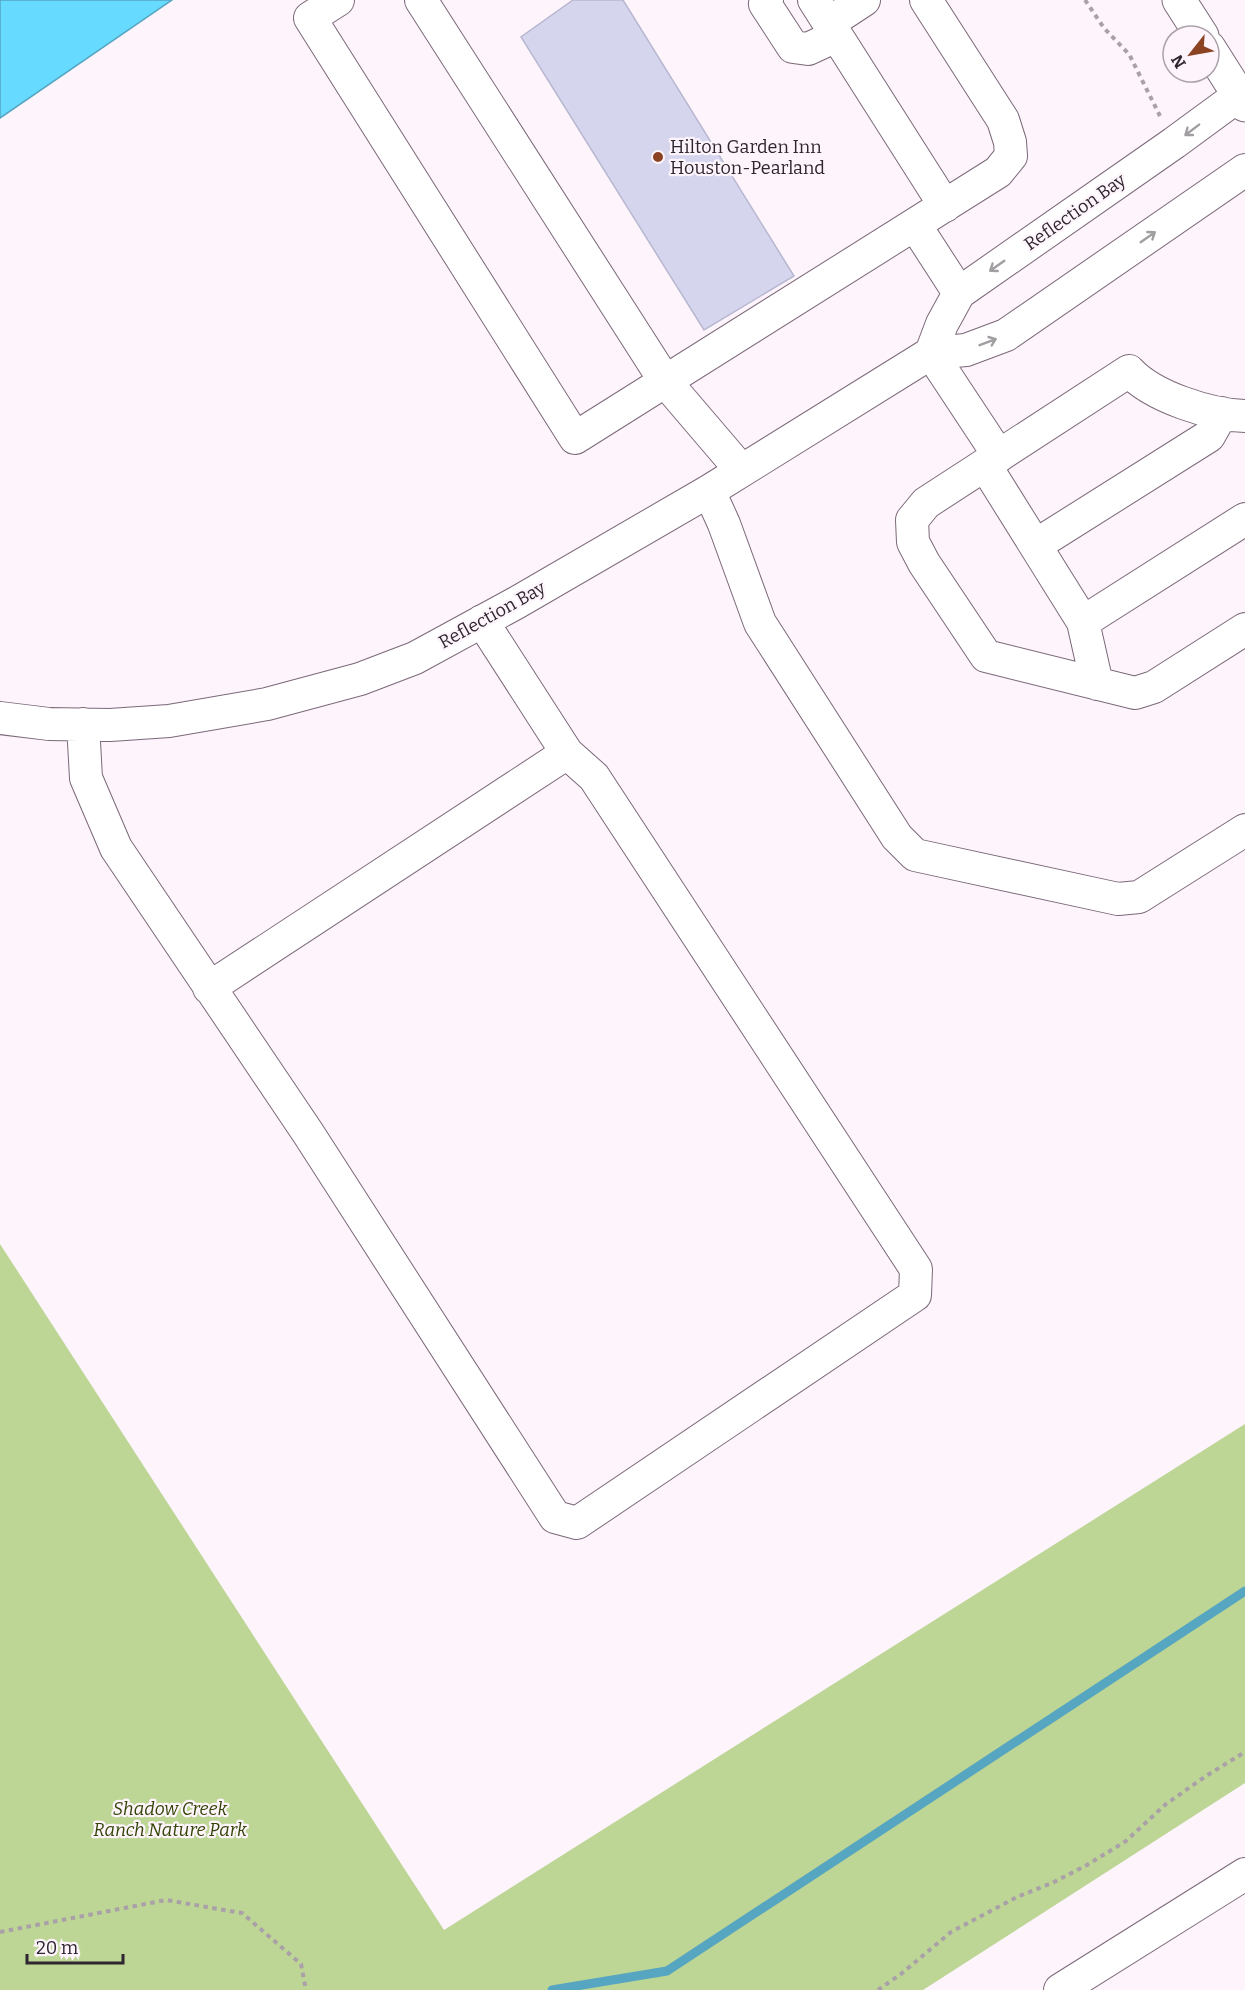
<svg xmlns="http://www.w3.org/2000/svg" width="1245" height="1990" font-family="Bitter,serif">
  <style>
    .green { fill: #bdd595 }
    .water { fill: #66dbff; stroke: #56a5c1; stroke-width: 1.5 }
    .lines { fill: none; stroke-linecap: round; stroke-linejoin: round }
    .stream { stroke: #56a5c1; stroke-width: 9 }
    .building { fill: #d6d5ee; stroke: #b8b7d0; stroke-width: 1.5 }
    .minor-casing { stroke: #7b6879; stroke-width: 34 }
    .major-casing { stroke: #7b6879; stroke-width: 35 }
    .path { stroke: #a9a0a8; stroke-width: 4; stroke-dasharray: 4.5 4.5; stroke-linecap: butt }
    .minor { stroke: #fff; stroke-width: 32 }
    .major { stroke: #fff; stroke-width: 33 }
    .oneway { stroke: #a19ea1 }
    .poi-dot { fill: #8b4323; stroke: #fdf4fc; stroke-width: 2 }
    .labels { text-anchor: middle; stroke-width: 4.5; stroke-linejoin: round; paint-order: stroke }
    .poi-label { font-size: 18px; fill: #2f272f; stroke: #fdf4fc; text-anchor: start }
    .street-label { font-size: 18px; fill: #2f272f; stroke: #fdf4fc }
    .park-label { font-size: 18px; font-style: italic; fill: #324404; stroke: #fdf4fc }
  </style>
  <rect width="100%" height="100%" fill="#fdf4fc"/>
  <path class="green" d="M0 1244 444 1930 1245 1424V1783L923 1990H0Z"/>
  <path class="water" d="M0 0H172L0 118Z"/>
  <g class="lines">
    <path class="stream" d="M552 1990 667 1971 1245 1591"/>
  </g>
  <path class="building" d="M573 0H623L794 276 704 330 521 37Z"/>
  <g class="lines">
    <g class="minor-casing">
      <path id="minor" d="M338 0 310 18 575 438 998 172 1011 156 1010 142 1003 120 926 0
        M421 0 665 381 741 470
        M767 0 765 4 793 47 808 49 836 36
        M814 0 945 206
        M829 23 864 0
        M915 225 959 293
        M931 353 942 324 959 293 1174 143 1245 91
        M931 353 999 456
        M1245 416C1210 415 1153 397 1129 371L926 503 912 520 913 542 924 563 986 656 1135 693 1154 687 1245 629
        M985 465 1083 622 1097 684
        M709 491 724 524 760 623 897 837 915 855 1118 899 1139 897 1245 830
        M1036 545 1209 436 1222 413
        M1083 622 1245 519
        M0 718 49 724 110 725 169 721 267 704 360 679 415 658 516 603 709 491 931 353 966 350 1006 335 1245 170
        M83 724 86 778 116 848 308 1133 555 1517 577 1523 915 1295 916 1269 594 777 567 753
        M209 988 567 753 482 621
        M1060 1990 1245 1874"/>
    </g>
    <g class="major-casing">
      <path id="major" d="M1179 0 1202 36
        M1209 48 1245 105"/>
    </g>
    <path class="path" d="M1085 0 1104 28 1129 54 1160 116
      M0 1932 166 1900 242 1913 301 1964 306 1990
      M878 1990 901 1974 951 1932 1017 1897 1052 1883 1087 1865 1126 1841 1166 1804 1206 1776 1245 1752"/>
    <use href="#minor" class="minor"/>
    <use href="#major" class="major"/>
  </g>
  <defs><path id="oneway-shaft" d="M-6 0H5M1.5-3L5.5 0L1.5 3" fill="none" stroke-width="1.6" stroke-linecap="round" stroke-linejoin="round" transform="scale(1.5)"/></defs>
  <g class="oneway">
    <use href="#oneway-shaft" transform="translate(1192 130) rotate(143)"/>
    <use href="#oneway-shaft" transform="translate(1148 237) rotate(-35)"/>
    <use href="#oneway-shaft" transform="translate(997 266) rotate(145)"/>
    <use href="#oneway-shaft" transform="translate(988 342) rotate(-21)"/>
  </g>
  <circle class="poi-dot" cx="658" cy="157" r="6"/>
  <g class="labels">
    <g class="poi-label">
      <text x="670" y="153">Hilton Garden Inn<tspan x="670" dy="21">Houston-Pearland</tspan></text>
    </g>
    <g class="street-label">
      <text transform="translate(1075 212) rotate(-35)" y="6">Reflection Bay</text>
      <text transform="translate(492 615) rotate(-29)" y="6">Reflection Bay</text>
    </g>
    <g class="park-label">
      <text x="170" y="1815">Shadow Creek<tspan x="170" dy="21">Ranch Nature Park</tspan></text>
    </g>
  </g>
  <g transform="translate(1191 54) rotate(239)"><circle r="28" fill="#fdf4fc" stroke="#aba2aa" stroke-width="1.5"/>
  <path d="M0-4.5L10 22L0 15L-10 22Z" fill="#8b4323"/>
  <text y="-9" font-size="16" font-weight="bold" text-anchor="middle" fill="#2f272f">N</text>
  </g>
  <path d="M27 1954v9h96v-9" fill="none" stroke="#2f272f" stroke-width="3"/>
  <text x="36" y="1954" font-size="18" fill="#2f272f" stroke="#fdf4fc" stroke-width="4.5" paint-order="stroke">20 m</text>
</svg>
